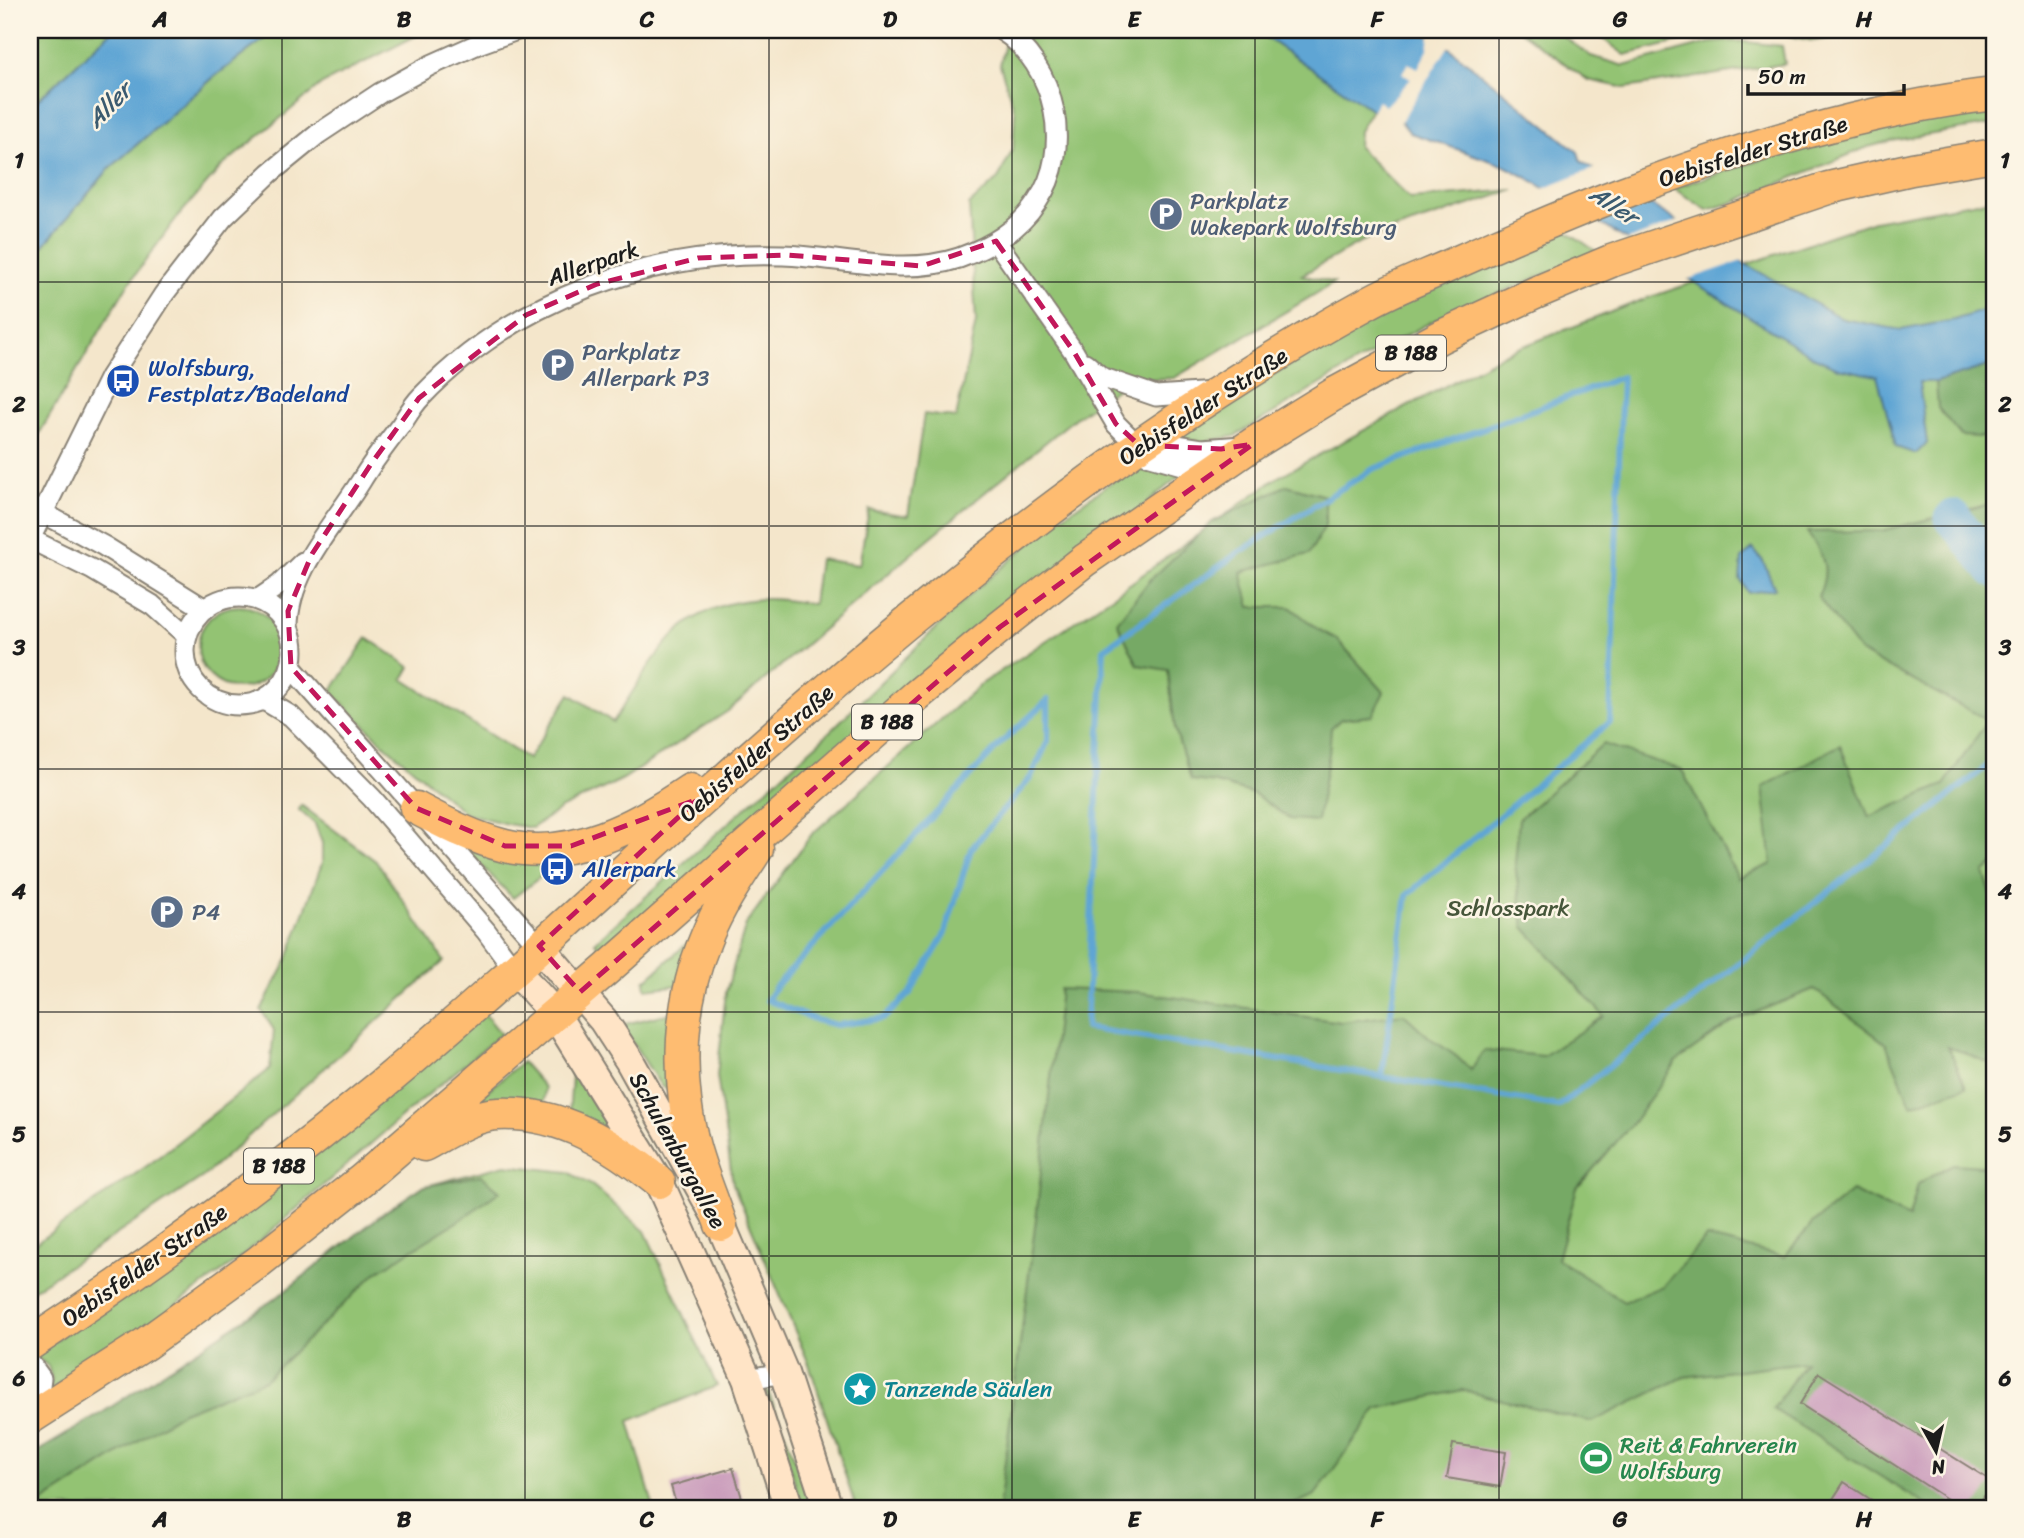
<svg xmlns="http://www.w3.org/2000/svg" width="2024" height="1538" font-family="Sriracha,sans-serif">
  <style>
    .green { fill: #93c373; stroke: #587048; stroke-width: 2 }
    .forest { fill: #76a965; stroke: #496240; stroke-width: 2 }
    .water { fill: #5ea5d4; stroke: #3d6078; stroke-width: 2 }
    .pier { fill: #f4e6cb }
    .lines { fill: none; stroke-linecap: round; stroke-linejoin: round }
    .stream { stroke: #5ea5d4; stroke-width: 6 }
    .river { stroke: #5ea5d4; stroke-width: 37 }
    .building { fill: #c797b9 }
    .street-casing { stroke: #888174; stroke-width: 23 }
    .secondary-casing { stroke: #888174; stroke-width: 32 }
    .primary-casing { stroke: #888174; stroke-width: 35 }
    .street { stroke: #fff; stroke-width: 19 }
    .secondary { stroke: #ffe4c6; stroke-width: 28 }
    .primary { stroke: #febc71; stroke-width: 32 }
    .marked { fill: none; stroke: #c2185b; stroke-width: 5; stroke-dasharray: 14 9; stroke-linejoin: round }
    .grid { fill: none; stroke: #1c1c1c; stroke-width: 2; stroke-opacity: 0.55 }
    .labels { text-anchor: middle; stroke-width: 5; stroke-linejoin: round; paint-order: stroke }
    .shield { fill: #fcf5e5; stroke: #5f5d58; stroke-width: 2 }
    .shield-label { font-size: 21px; font-weight: bold; fill: #1c1c1c }
    .street-label { font-size: 23px; fill: #1c1c1c; stroke: #fcf5e5 }
    .service-label { font-size: 23px; fill: #4e5e75; stroke: #fcf5e5; text-anchor: start }
    .transit-label { font-size: 23px; fill: #164399; stroke: #fcf5e5; text-anchor: start }
    .park-label { font-size: 23px; fill: #46563a; stroke: #fcf5e5 }
    .culture-label { font-size: 23px; fill: #0d838f; stroke: #fcf5e5; text-anchor: start }
    .leisure-label { font-size: 23px; fill: #27864d; stroke: #fcf5e5; text-anchor: start }
    .water-label { font-size: 24px; font-style: italic; fill: #3a5a6f; stroke: #fcf5e5 }
    .neatline { fill: none; stroke: #1c1c1c; stroke-width: 2.5 }
    .grid-label { font-size: 23px; text-anchor: middle; font-weight: bold; fill: #1c1c1c }
  </style>
  <rect width="100%" height="100%" fill="#fcf5e5"/>
  <filter id="ink" filterUnits="userSpaceOnUse"><feTurbulence type="fractalNoise" baseFrequency=".0143" numOctaves="2"/><feDisplacementMap in="SourceGraphic" scale="14" xChannelSelector="R" yChannelSelector="G"/><feConvolveMatrix kernelMatrix="1 2 1 2 8 2 1 2 1" color-interpolation-filters="sRGB"/></filter>
  <filter id="wash" filterUnits="userSpaceOnUse"><feTurbulence type="fractalNoise" baseFrequency=".00686" numOctaves="4" result="noise"/><feDisplacementMap in="SourceGraphic" scale="28" xChannelSelector="R" yChannelSelector="G"/><feGaussianBlur stdDeviation="1.57" result="paint"/><feColorMatrix in="noise" values="0 0 0 0 0 0 0 0 0 0 0 0 0 0 0 0 0 1.4 0 .05"/><feComposite in="paint" operator="in"/></filter>
  <g filter="url(#wash)">
    <rect width="100%" height="100%" fill="#f4e6cb"/>
    <path class="green" d="M30 30H113L30 107Z
      M276 30H427L322 84 221 167 175 220 125 289 30 449V266L38 252 109 169 214 77Z
      M1008 30H1255L1372 110 1359 131 1358 147 1410 199 1514 190 1367 239 1302 275 1334 283 1174 378 1152 379 1135 375 1075 418 925 542 728 711 623 779 562 808 532 828 507 824 465 813 387 747 331 692 367 638 410 667 403 679 528 759 570 694 613 722C656 658 677 601 765 599 780 598 797 602 813 604L819 559 859 565 869 510 908 516 924 414 956 418 976 322 969 205 998 179 1013 149 1015 112 1000 65Z
      M1525 30H1554L1591 56 1624 66 1709 43 1737 41 1782 46 1785 64 1625 88 1588 80 1521 32Z
      M1591 30H1728L1625 55Z
      M1761 30H1882L1813 41Z
      M1994 107V124L1891 141 1868 147 1731 203 1707 210 1673 188 1810 144 1940 115Z
      M1994 199V1502L1989 1508H856L809 1364 733 1184 717 1076 726 992 746 924 812 834 980 685 1113 596 1278 477 1506 353 1642 300 1874 221Z
      M1564 229 1597 252 1431 322 1359 361 1235 436 1203 442 1174 438 1242 393 1408 295Z
      M1141 462 1183 473 605 954 595 942 818 743 972 593 1057 520Z
      M198 647a41 41 0 1 1 82 0a41 41 0 1 1-82 0Z
      M301 805 377 862 444 961 204 1176 30 1292V1247L151 1163 270 1069 274 1030 261 1010 287 961 322 863V843L315 824 299 810Z
      M466 847 557 864 513 898 467 851Z
      M702 930 681 985 646 989 645 981Z
      M675 1012 669 1090 661 1086 621 1025Z
      M485 1014 501 1034 406 1113 238 1260 140 1331 51 1389 49 1386 52 1380 48 1366 35 1356Z
      M522 1062 545 1088 543 1108 470 1105Z
      M573 1065 608 1123V1127L601 1129 569 1115Z
      M505 1165 568 1172 593 1186 645 1231 717 1386 629 1421 654 1508H30V1456L102 1413 279 1296 386 1211 422 1187Z
      M768 1391 814 1508H803L766 1392Z"/>
    <path class="forest" d="M1994 364V438L1961 436 1938 408 1936 382Z
      M1287 485 1325 496V526L1309 554 1241 572 1250 607H1290L1319 630 1337 639 1384 692 1372 716 1341 719 1331 728 1329 754 1317 821 1290 819 1254 794 1216 783 1191 780 1175 729 1168 670 1138 665 1117 622 1150 580 1212 522Z
      M1994 503V864L1984 873 1994 901V1065L1948 1046 1966 1087 1911 1105 1886 1044 1814 989 1732 1022 1677 1061 1631 1125 1577 1188 1557 1259 1624 1302 1663 1286 1706 1237 1784 1257 1812 1224 1852 1191 1909 1218 1918 1184 1953 1164 1983 1166 1994 1159V1502L1989 1508H1931L1773 1409 1805 1362 1684 1377 1592 1422 1462 1390 1377 1409 1315 1495 1286 1508H999L1037 1211 1060 989 1138 992 1341 1022 1404 1014 1430 1038 1456 1056 1471 1070 1485 1050 1543 1056 1604 1016 1524 927 1515 864 1519 819 1603 744 1682 770 1738 878 1772 864 1763 787 1840 745 1869 817 1944 785 1988 720 1861 653 1818 597C1831 568 1824 557 1807 532L1881 531Z
      M481 1175 500 1191 463 1218 377 1272 265 1380 183 1412 34 1508H30V1456L102 1413 279 1296 386 1211 422 1187Z"/>
    <path class="water" d="M113 30H276L214 77 109 169 38 252 30 266V107Z
      M1255 30H1420L1452 50 1578 152 1581 161 1747 265 1843 319 1901 330 1954 320 1994 307V364L1936 382H1919L1927 443 1916 454 1896 447 1877 376 1838 368 1815 358 1528 178 1503 165 1410 133 1402 122 1379 108 1372 110Z
      M1753 549 1763 561 1775 589 1748 593 1740 579 1742 558Z"/>
    <path class="pier" d="M1420 30H1426L1450 44 1399 124 1378 112 1371 113 1378 101 1385 106 1411 79 1402 73 1408 63 1418 68 1428 49 1430 36Z
      M1598 167 1647 198 1589 220 1540 190Z
      M1681 220 1745 260 1686 280 1624 242Z"/>
    <g class="lines">
      <path class="stream" d="M1048 700V741L1031 777 971 849 944 936 911 992 884 1018 837 1025 816 1020 767 1000 776 986 1000 744Z
        M1382 1077 1407 895 1610 722 1622 377 1373 469 1238 553 1104 649 1086 1028 1559 1106 1991 763 1994 758"/>
      <path class="river" d="M1953 518 1994 569"/>
    </g>
    <g id="blocks">
      <path class="building" d="M1819 1373 1993 1482 1975 1508H1961L1800 1404Z
        M1453 1444 1506 1452 1500 1487 1447 1478Z
        M733 1468 745 1508H677L671 1486Z
        M1844 1482 1884 1508H1827Z"/>
    </g>
  </g>
  <g filter="url(#ink)">
    <use href="#blocks" fill-opacity="0" stroke="#888174" stroke-width="2"/>
    <g class="lines">
      <g class="street-casing">
        <path id="street" d="M996 241 1074 352 1116 424 1147 455 1183 465 1201 467 1218 465
          M1085 363 1101 377 1156 396 1214 392
          M1143 445 1164 443 1202 449 1242 446
          M30 506 104 546 205 609
          M30 539 110 377 164 294 223 218 270 173 318 134 380 93 431 65 478 44 517 30
          M30 539 93 570 152 605 187 636
          M185 651a54 54 0 1 1 108 0a54 54 0 1 1-108 0Z
          M257 600 279 585 303 562
          M288 627C288 572 333 526 361 481 373 461 387 443 401 425 407 416 413 405 421 397 514 300 650 250 783 255 841 257 902 277 959 258 990 247 1019 230 1037 202 1074 149 1056 64 1001 30
          M291 667 539 946
          M264 700 291 716 372 798 486 931 514 969
          M30 1363 41 1378 39 1393 30 1407
          M747 1379 784 1373"/>
      </g>
      <g class="secondary-casing">
        <path id="secondary" d="M539 946 603 1020 629 1060 721 1225 784 1373 828 1508
          M514 969 555 1014 659 1182 747 1379 789 1508"/>
      </g>
      <g class="primary-casing">
        <path id="primary" d="M416 808C445 823 473 838 505 846 572 862 637 826 690 790
          M424 1145C446 1133 472 1115 498 1114 561 1111 613 1145 659 1182
          M721 1225C712 1198 700 1171 693 1143 676 1076 679 1002 706 938 719 906 738 878 757 849
          M30 1344C152 1264 270 1177 383 1084 520 970 648 846 782 729 963 570 1155 420 1366 304 1394 288 1424 277 1453 264 1507 240 1561 216 1617 195 1738 149 1866 109 1994 94
          M30 1418 145 1344 257 1263 362 1180 608 968 916 696 1000 627 1085 560 1253 444 1336 393 1442 336 1535 293 1611 261 1828 188 1912 169 1994 155"/>
      </g>
      <use href="#street" class="street"/>
      <use href="#secondary" class="secondary"/>
      <use href="#primary" class="primary"/>
    </g>
  </g>
  <path class="marked" d="M996 241 1074 352 1116 424 1139 445 1221 449 1253 444 1000 627 580 992 539 946 698 799 571 846H505L416 808 291 667 288 611 312 554 371 464 419 398 526 315 597 284 698 258 787 255 922 266Z"/>
  <path class="grid" d="M282 30V1508M525 30V1508M769 30V1508M1012 30V1508M1255 30V1508M1499 30V1508M1742 30V1508M30 282H1994M30 526H1994M30 769H1994M30 1012H1994M30 1256H1994"/>
  <defs>
    <g id="parking-disc" transform="scale(1.75)"><circle r="9.5" fill="#5c6f8a" stroke="#fcf5e5"/><path d="M-3.5-5.5H1a3.5 3.5 0 0 1 0 7H-1V5.5H-3.5ZM-1-3.4V-.6H.8a1.4 1.4 0 0 0 0-2.8Z" fill="#fff"/></g>
    <g id="bus-disc" transform="scale(1.75)"><circle r="9.5" fill="#1a4fb4" stroke="#fcf5e5"/><path d="M-5-6H5V4H4V6H2V4H-2V6H-4V4H-5ZM-3.5-4V0h7V-4ZM-3.5 1.2v1.5H-2V1.2ZM2 1.2v1.5H3.5V1.2Z" fill="#fff"/></g>
    <g id="sight-disc" transform="scale(1.75)"><circle r="9.5" fill="#0f9aa8" stroke="#fcf5e5"/><path d="M0-6L1.8-2.2L6-1.7L2.9 1.2L3.7 5.4L0 3.3L-3.7 5.4L-2.9 1.2L-6-1.7L-1.8-2.2Z" fill="#fff"/></g>
    <g id="stadium-disc" transform="scale(1.75)"><circle r="9.5" fill="#2e9e5b" stroke="#fcf5e5"/><path d="M0-5a6.5 5 0 1 0 0 10a6.5 5 0 1 0 0-10ZM-3.5-1.8h7v3.6h-7Z" fill="#fff"/></g>
  </defs>
  <g fill-rule="evenodd">
    <use href="#parking-disc" x="1166" y="214"/>
    <use href="#parking-disc" x="558" y="365"/>
    <use href="#bus-disc" x="123" y="381"/>
    <use href="#bus-disc" x="557" y="869"/>
    <use href="#parking-disc" x="167" y="912"/>
    <use href="#sight-disc" x="860" y="1389"/>
    <use href="#stadium-disc" x="1596" y="1458"/>
  </g>
  <g class="labels">
    <g class="shield">
      <rect x="1376" y="335.5" width="70" height="35" rx="5"/>
      <rect x="852" y="704.5" width="70" height="35" rx="5"/>
      <rect x="244" y="1148.5" width="70" height="35" rx="5"/>
    </g>
    <g class="shield-label">
      <text x="1411" y="360">B 188</text>
      <text x="887" y="729">B 188</text>
      <text x="279" y="1173">B 188</text>
    </g>
    <g class="street-label">
      <text transform="translate(1753 151) rotate(-17)" y="8">Oebisfelder Straße</text>
      <text transform="translate(593 263) rotate(-19)" y="8">Allerpark</text>
      <text transform="translate(1203 406) rotate(-33)" y="8">Oebisfelder Straße</text>
      <text transform="translate(756 753) rotate(-41)" y="8">Oebisfelder Straße</text>
      <text transform="translate(678 1150) rotate(61)" y="8">Schulenburgallee</text>
      <text transform="translate(144 1265) rotate(-35)" y="8">Oebisfelder Straße</text>
    </g>
    <g class="service-label">
      <text x="1190" y="209">Parkplatz<tspan x="1190" dy="26">Wakepark Wolfsburg</tspan></text>
      <text x="582" y="360">Parkplatz<tspan x="582" dy="26">Allerpark P3</tspan></text>
      <text x="192" y="920">P4</text>
    </g>
    <g class="transit-label">
      <text x="148" y="376">Wolfsburg,<tspan x="148" dy="26">Festplatz/Badeland</tspan></text>
      <text x="582" y="877">Allerpark</text>
    </g>
    <g class="park-label">
      <text x="1508" y="916">Schlosspark</text>
    </g>
    <g class="culture-label">
      <text x="884" y="1397">Tanzende Säulen</text>
    </g>
    <g class="leisure-label">
      <text x="1620" y="1453">Reit &amp; Fahrverein<tspan x="1620" dy="26">Wolfsburg</tspan></text>
    </g>
    <g class="water-label">
      <text transform="translate(109 105) rotate(-46)" y="8">Aller</text>
      <text transform="translate(1614 205) rotate(33)" y="8">Aller</text>
    </g>
  </g>
  <rect width="2024" height="1538" fill="none" stroke="#fcf5e5" stroke-width="77"/>
  <g transform="translate(1936 1451) rotate(172)" stroke="#fcf5e5" stroke-width="5" paint-order="stroke">
  <path d="M0-5L12 26L0 18L-12 26Z" fill="#1c1c1c"/>
  <text y="-10" font-size="19" font-weight="bold" text-anchor="middle" fill="#1c1c1c">N</text>
  </g>
  <path d="M1748 84v10h156v-10" fill="none" stroke="#1c1c1c" stroke-width="3.5"/>
  <text x="1758" y="84" font-size="21" fill="#1c1c1c" stroke="#fcf5e5" stroke-width="5" paint-order="stroke">50 m</text>
  <rect x="38" y="38" width="1948" height="1462" class="neatline"/>
  <g class="grid-label">
    <text x="160" y="27">A</text>
    <text x="404" y="27">B</text>
    <text x="647" y="27">C</text>
    <text x="890" y="27">D</text>
    <text x="1134" y="27">E</text>
    <text x="1377" y="27">F</text>
    <text x="1620" y="27">G</text>
    <text x="1864" y="27">H</text>
    <text x="19" y="168">1</text>
    <text x="2005" y="168">1</text>
    <text x="19" y="412">2</text>
    <text x="2005" y="412">2</text>
    <text x="19" y="655">3</text>
    <text x="2005" y="655">3</text>
    <text x="19" y="899">4</text>
    <text x="2005" y="899">4</text>
    <text x="19" y="1142">5</text>
    <text x="2005" y="1142">5</text>
    <text x="19" y="1386">6</text>
    <text x="2005" y="1386">6</text>
    <text x="160" y="1527">A</text>
    <text x="404" y="1527">B</text>
    <text x="647" y="1527">C</text>
    <text x="890" y="1527">D</text>
    <text x="1134" y="1527">E</text>
    <text x="1377" y="1527">F</text>
    <text x="1620" y="1527">G</text>
    <text x="1864" y="1527">H</text>
  </g>
</svg>
